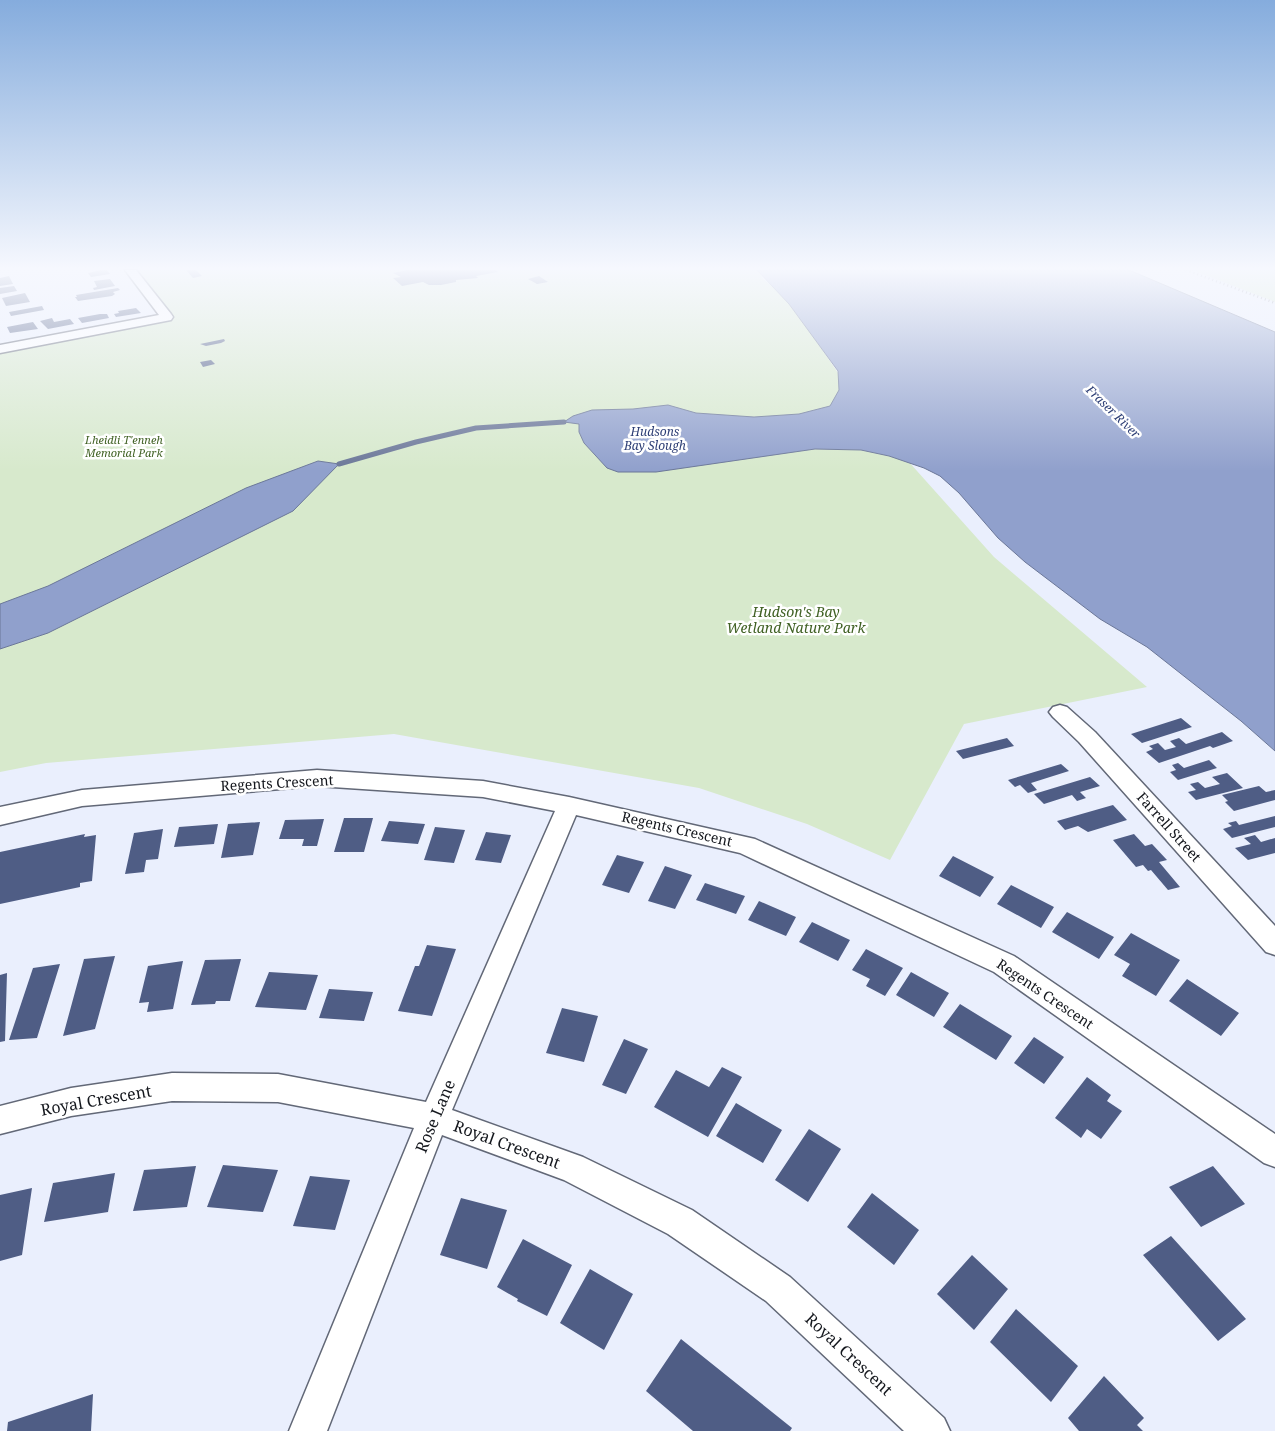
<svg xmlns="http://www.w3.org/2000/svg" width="1275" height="1431" font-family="'Noto Serif',serif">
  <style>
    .green { fill: #d7e9cc }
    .water { fill: #90a0cc; stroke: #6b7798 }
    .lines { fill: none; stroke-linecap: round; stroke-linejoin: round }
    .stream { stroke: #6b7798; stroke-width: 5 }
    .building { fill: #4f5d85 }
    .street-casing { stroke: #626877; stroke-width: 3 }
    .street { fill: #fff; fill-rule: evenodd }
    .rail { stroke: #868a94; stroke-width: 2.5; stroke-dasharray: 1 3; stroke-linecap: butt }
    .labels { text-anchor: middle; stroke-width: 5; stroke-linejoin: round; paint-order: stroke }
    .far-park-label { font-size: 11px; font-style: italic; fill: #406124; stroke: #fff }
    .far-water-label { font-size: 12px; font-style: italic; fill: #2d3e75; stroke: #fff }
    .park-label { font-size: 14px; font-style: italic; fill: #406124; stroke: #fff }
    .street-label { font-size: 14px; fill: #14171d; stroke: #fff }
    .near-street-label { font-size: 16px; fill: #14171d; stroke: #fff }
  </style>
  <rect width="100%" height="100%" fill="#eaeffd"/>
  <path class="green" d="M133 270H758L763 279 787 298 866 414 994 557 1147 687 964 724 890 860 807 824 699 788 394 734 46 763 0 772V348L172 314Z
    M1192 270H1275V302Z"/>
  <path class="water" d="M757 270H1129L1275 332V751L1241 721 1147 647 1100 619 1025 562 998 538 959 493 940 476 924 468 889 456 861 450 815 449 656 472H618L607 468 584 443 579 432V424L564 422 573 416 592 410 633 409 668 405 696 413 754 417 799 414 830 406 839 390 838 371 789 304Z
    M318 461 339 464 293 511 48 633 0 649V604L48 586 246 488Z"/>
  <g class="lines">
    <path class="stream" d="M339 464 416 442 476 428 564 422"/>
  </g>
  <path class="building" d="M101 270H107L110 274 91 277 88 273Z
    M186 270H196L202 276 193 278Z
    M407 270H496L498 272 476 276 478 278 456 280V282L441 285H429L423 282 402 286 393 278 401 277 393 273Z
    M9 276 13 284 0 286V278Z
    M539 276 548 282 537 284 528 279Z
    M110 279 115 286 94 290 93 288 97 287 94 281Z
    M14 286 17 291 0 294V288Z
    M118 288 120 290 113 292 115 294 112 296 78 301 75 297H77L76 295Z
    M25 293 30 302 6 306 2 298Z
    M42 306 44 310 11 316 9 312Z
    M136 308 141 313 116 317 114 314 119 313 118 311Z
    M100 314H107L109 318 82 323 78 318Z
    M52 318 54 322 70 319 74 324 48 329 40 321Z
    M33 322 38 329 10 333 7 327Z
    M224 339 225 341 221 343 206 346 200 344Z
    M211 360 215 364 203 367 200 362Z
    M1181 718 1192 727 1142 743 1131 734Z
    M1222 732 1233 741 1213 748 1210 746 1159 763 1146 752 1153 749 1149 746 1158 743 1165 750 1176 747 1170 741 1179 738 1186 744Z
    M1007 738 1014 746 963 759 956 751Z
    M1209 760 1217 768 1178 780 1170 772 1176 770 1172 765 1178 763 1184 768Z
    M1061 764 1069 771 1031 783 1037 790 1028 793 1020 785 1015 787 1008 780Z
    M1227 773 1243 788 1196 800 1188 792 1196 790 1190 784 1198 782 1205 788 1220 784 1212 777Z
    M1090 777 1100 786 1080 792 1086 798 1077 801 1072 795 1044 804 1034 794Z
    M1259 786 1266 792 1275 790V800L1234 811 1225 802 1228 801 1222 795Z
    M1113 805 1127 820 1088 832 1078 826 1065 830 1057 821Z
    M1275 816V827L1232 838 1223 829 1232 826 1228 823 1236 821 1239 825Z
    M344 818H373L364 852H334Z
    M324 819 317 846H302L304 839H279L285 820Z
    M389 821 425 824 418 844 381 841Z
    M260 822 253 855 221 858 228 824Z
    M218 824 214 844 174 847 179 827Z
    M435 827 465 830 454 863 424 860Z
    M163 829 158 859 146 860 144 872 125 874 134 833Z
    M486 832 511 835 501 863 475 860Z
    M85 834 84 837 96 835 92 881 80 883V887L0 904V852Z
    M1134 834 1145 846 1152 844 1167 860 1159 862 1180 887 1168 890 1151 870 1148 871 1143 865 1136 867 1113 840Z
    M1255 835 1261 842 1275 838V853L1248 860 1235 848 1251 844 1244 838Z
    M617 855 644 862 629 893 602 885Z
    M953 856 994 877 980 897 939 876Z
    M665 866 692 875 675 909 648 901Z
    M705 883 745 896 736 914 696 900Z
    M1011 885 1054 907 1041 928 997 904Z
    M759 901 796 917 786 936 748 920Z
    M1067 912 1114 937 1099 959 1052 932Z
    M812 922 850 940 838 961 799 942Z
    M1131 933 1180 960 1156 996 1122 976 1130 964 1114 955Z
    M427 945 456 949 432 1016 398 1011 415 966H419Z
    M866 949 903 968 885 996 866 986 870 979 852 970Z
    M115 956 95 1029 63 1036 84 959Z
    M241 959 230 1001H216L215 1004 191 1005 205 960Z
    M183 961 173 1009 147 1012 149 1002 139 1003 148 966Z
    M60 964 37 1038 9 1040 33 968Z
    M269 972 318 975 306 1010 255 1007Z
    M911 972 949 993 934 1017 896 995Z
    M7 973 5 1041 0 1042V975Z
    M1187 979 1239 1013 1221 1036 1169 1001Z
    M329 989 373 992 364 1021 319 1018Z
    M960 1004 1012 1036 996 1060 943 1027Z
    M562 1008 598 1016 584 1062 546 1053Z
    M1034 1037 1064 1057 1044 1084 1014 1063Z
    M624 1039 648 1049 626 1094 602 1085Z
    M722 1067 742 1077 708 1137 654 1107 676 1070 709 1087Z
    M1087 1077 1111 1095 1107 1101 1122 1111 1101 1139 1087 1129 1081 1138 1055 1118Z
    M736 1103 782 1130 763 1163 716 1136Z
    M809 1129 841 1149 808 1202 775 1180Z
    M223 1165 278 1170 263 1212 207 1207Z
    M196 1166 187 1207 133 1211 144 1170Z
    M1213 1166 1245 1204 1201 1227 1169 1187Z
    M115 1173 108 1212 44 1222 53 1183Z
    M310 1176 350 1180 335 1230 293 1226Z
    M32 1188 22 1255 0 1261V1195Z
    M872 1193 919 1230 894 1265 847 1227Z
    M461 1198 507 1210 487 1269 440 1255Z
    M1171 1236 1246 1319 1218 1341 1143 1255Z
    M523 1239 572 1265 547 1316 517 1301 518 1299 497 1287Z
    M972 1255 1008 1289 974 1330 937 1294Z
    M590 1269 633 1294 604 1350 560 1323Z
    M1016 1309 1078 1366 1051 1402 990 1342Z
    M681 1339 792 1428 790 1431H693L646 1391Z
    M1104 1376 1144 1418 1137 1425 1143 1431H1079L1068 1418Z
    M93 1394 91 1431H7L8 1422Z"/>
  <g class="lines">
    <g class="street-casing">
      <path id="street" d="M125 270H136L171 314 173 317 171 320 0 353V345L159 315Z
        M1060 705 1067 707 1095 732 1275 926V955L1266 952 1079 742 1053 717 1049 712 1053 707Z
        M317 770 483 781 569 797 755 839 1014 956 1275 1134V1167L1264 1163 994 972 740 853 576 815 452 1110 583 1157 692 1210 790 1277 944 1418 950 1431H904L766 1301 668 1234 564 1180 442 1135 327 1431H289L414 1128 278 1102 172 1101 71 1116 0 1134V1106L71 1088 172 1073 278 1074 426 1102 555 811 483 797 317 786 82 806 0 825V807L82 790Z"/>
    </g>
    <use href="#street" class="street"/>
    <path class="rail" d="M1186 270 1275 303"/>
  </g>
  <linearGradient id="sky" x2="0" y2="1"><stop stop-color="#85acdd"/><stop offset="0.57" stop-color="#f6f8fe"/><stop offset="1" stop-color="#f6f8fe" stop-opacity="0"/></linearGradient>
  <rect width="1275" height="471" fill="url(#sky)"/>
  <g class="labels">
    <g class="far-park-label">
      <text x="124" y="444">Lheidli T'enneh<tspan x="124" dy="13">Memorial Park</tspan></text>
    </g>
    <g class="far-water-label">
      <text transform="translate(1113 412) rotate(44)" y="4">Fraser River</text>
      <text x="655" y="436">Hudsons<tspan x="655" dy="14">Bay Slough</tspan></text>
    </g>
    <g class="park-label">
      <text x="796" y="617">Hudson's Bay<tspan x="796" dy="16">Wetland Nature Park</tspan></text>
    </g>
    <g class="street-label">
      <text transform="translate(277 783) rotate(-3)" y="5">Regents Crescent</text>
      <text transform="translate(1169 827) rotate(48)" y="5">Farrell Street</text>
      <text transform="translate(677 829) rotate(13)" y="5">Regents Crescent</text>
      <text transform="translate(1045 994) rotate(34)" y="5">Regents Crescent</text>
    </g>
    <g class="near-street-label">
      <text transform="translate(96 1100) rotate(-10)" y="6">Royal Crescent</text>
      <text transform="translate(435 1116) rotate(-67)" y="6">Rose Lane</text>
      <text transform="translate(507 1144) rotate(20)" y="6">Royal Crescent</text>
      <text transform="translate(849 1354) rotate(43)" y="6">Royal Crescent</text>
    </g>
  </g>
</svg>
